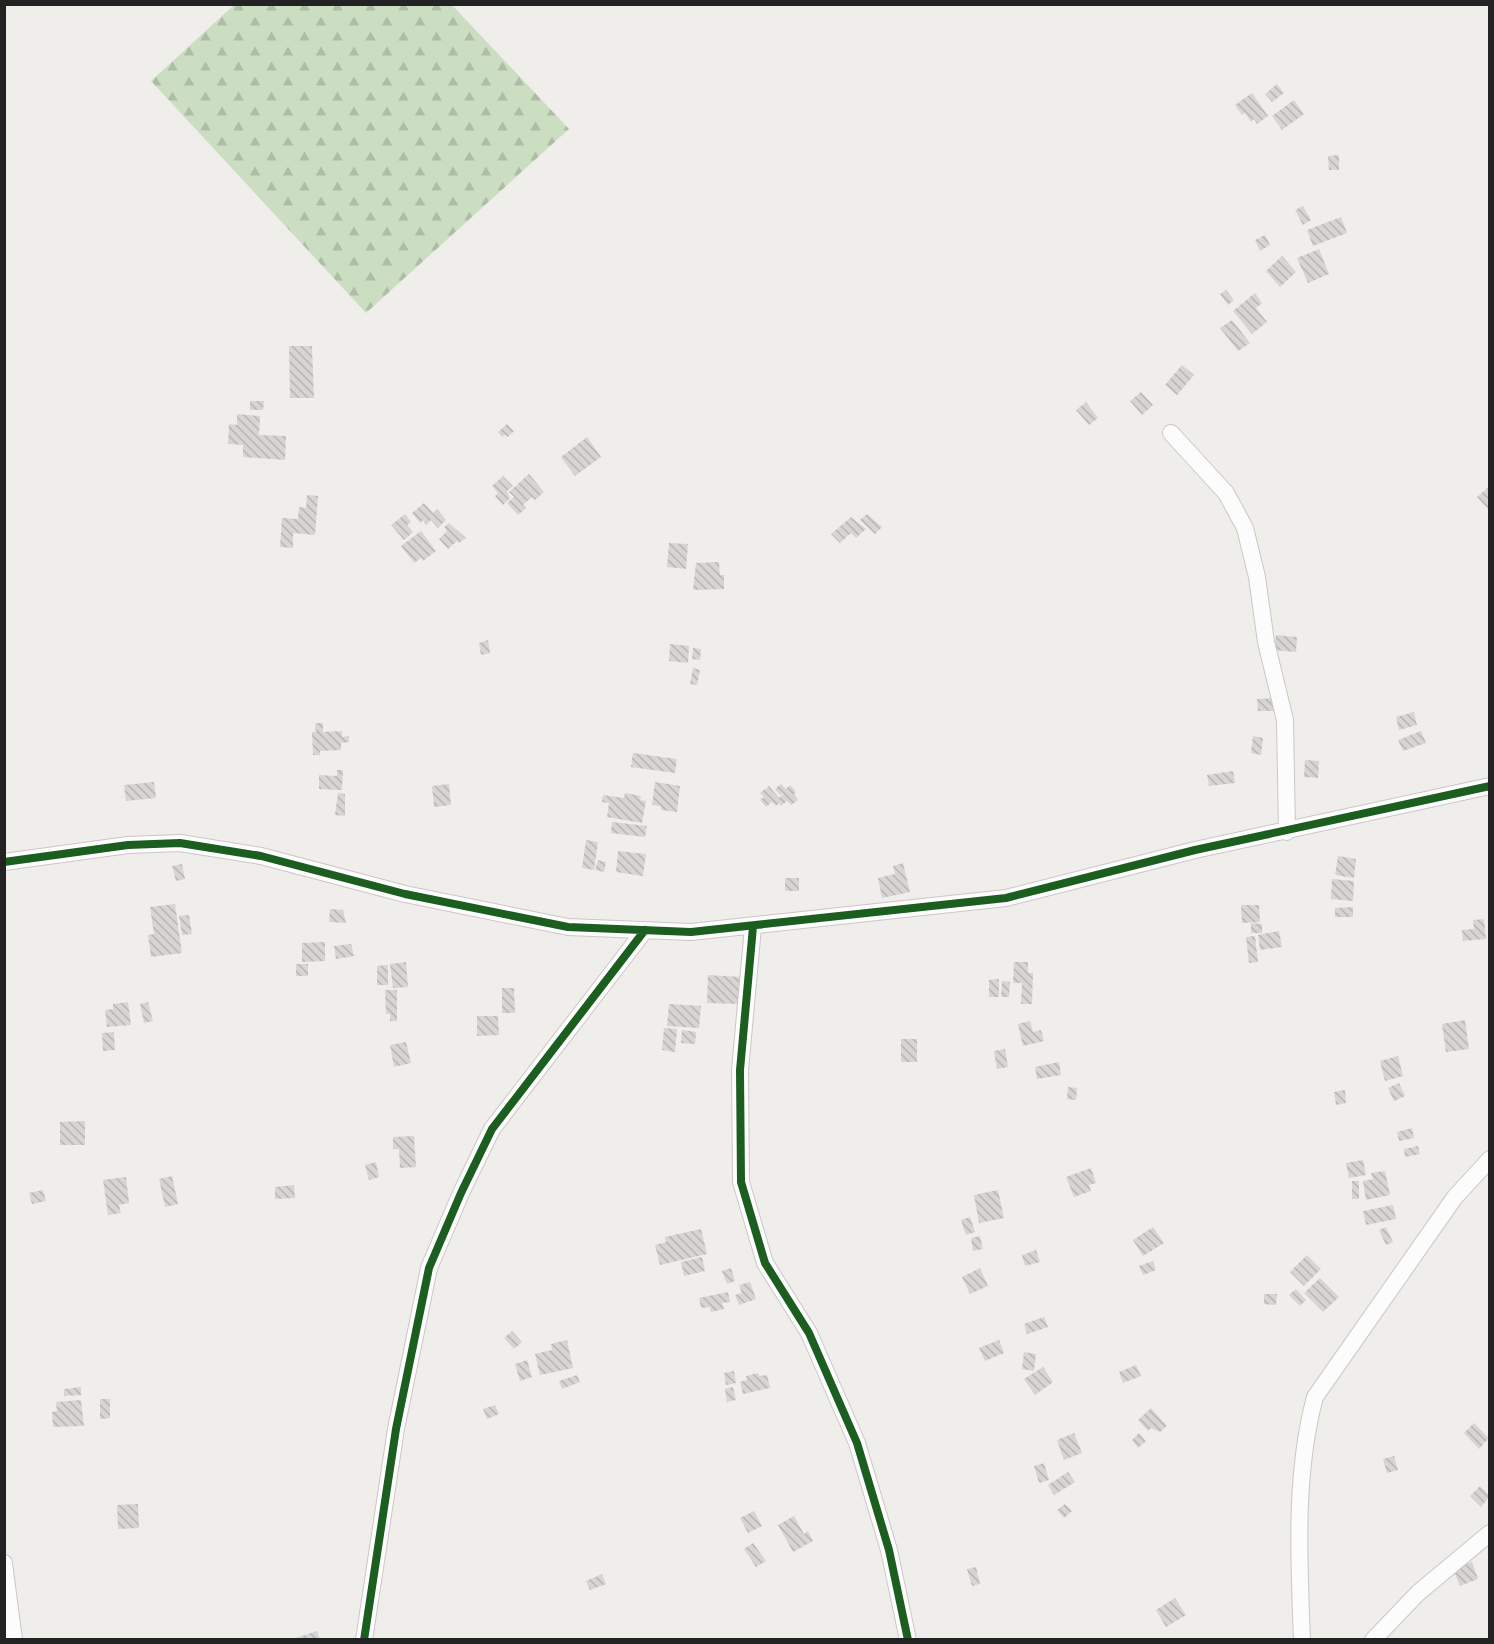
<svg xmlns="http://www.w3.org/2000/svg" width="1494" height="1644" font-family="Quicksand,sans-serif">
  <style>
    .forest { fill: url(#forest-firs) }
    .building { fill: url(#building-back-hatch) }
    .lines { fill: none; stroke-linecap: round; stroke-linejoin: round }
    .minor-casing { stroke: #c9c8c7; stroke-width: 18 }
    .minor { stroke: #fdfcfc; stroke-width: 16 }
    .cycleway-casing { stroke: #fff; stroke-width: 11 }
    .cycleway { stroke: #1b5e20; stroke-width: 8 }
  </style>
  <defs>
    <pattern id="forest-firs" width="22" height="20" patternUnits="userSpaceOnUse" patternTransform="scale(1.5)"><rect width="22" height="20" fill="#cbdec1"/><path d="M5 1l3.5 6h-7zM16 11l3.5 6h-7z" fill="#aebea6"/></pattern>
    <pattern id="building-back-hatch" width="6" height="6" patternUnits="userSpaceOnUse" patternTransform="scale(1.5)"><rect width="6" height="6" fill="#d7d4d2"/><path d="M-1 5l2 2M0 0l6 6M5-1l2 2" fill="none" stroke="#b8b6b4"/></pattern>
  </defs>
  <rect width="100%" height="100%" fill="#f0eeeb"/>
  <path class="forest" d="M235 4 452 5 569 129 366 313 151 81Z"/>
  <path class="building" d="M1277 84 1284 93 1272 102 1265 94Z
    M1252 93 1268 116 1257 124 1254 119 1251 122 1245 113 1242 115 1235 105Z
    M1294 100 1304 114 1282 130 1272 116Z
    M1339 155V170H1329L1328 156Z
    M1303 206 1311 220 1303 225 1295 210Z
    M1341 217 1347 233 1313 246 1307 230Z
    M1265 235 1270 245 1260 251 1255 240Z
    M1319 249 1329 274 1308 283 1297 258Z
    M1282 256 1296 272 1280 287 1266 271Z
    M1226 290 1234 300 1228 305 1220 294Z
    M1255 293 1262 303 1256 308 1267 322 1252 334 1233 311Z
    M1232 320 1250 343 1238 351 1220 328Z
    M289 346H312L314 398H290Z
    M1182 365 1194 375 1177 395 1165 385Z
    M1141 392 1153 405 1142 415 1130 401Z
    M250 401H264L263 410H250Z
    M1086 402 1098 418 1089 425 1076 410Z
    M237 414 260 416 259 435 286 436 285 460 243 457V445L228 444 229 424 237 425Z
    M507 424 514 431 508 437 505 435 502 437 498 432Z
    M587 437 601 457 575 476 561 457Z
    M529 474 544 492 535 500 532 497 523 505 526 508 518 515 507 503 514 497 509 492Z
    M503 476 513 486 507 491 510 498 503 505 495 496 498 493 492 486Z
    M1490 486V511L1477 497Z
    M307 495 318 496 315 535 293 533V548L280 547 282 518 298 519 299 507 306 508Z
    M424 503 433 513 437 509 446 520 438 528 431 520 426 525 423 520 420 523 412 513Z
    M405 514 411 522 407 525 413 532 404 540 391 525Z
    M867 514 882 527 875 534 860 520Z
    M851 517 866 529 856 538 851 533 840 543 831 534Z
    M449 523 466 538 459 543 457 541 448 549 439 539 447 531 444 527Z
    M421 531 436 551 423 561 421 558 414 563 401 546Z
    M669 543 688 544 686 569 667 567Z
    M719 562 720 575H724V589L693 590 696 563Z
    M1276 635 1297 637 1296 652 1274 650Z
    M488 640 490 653 481 655 479 643Z
    M670 644 689 646 688 663 669 661Z
    M693 648 701 649 700 660 692 659Z
    M693 668 700 670 697 685 690 684Z
    M1275 698V711H1258L1257 699Z
    M1414 712 1417 725 1399 730 1396 717Z
    M315 723H323V732L342 731V737L349 736V742L341 743V750L320 751V755H313L312 732H316Z
    M1421 731 1426 743 1403 751 1398 740Z
    M1253 736 1263 738 1261 755 1251 753Z
    M633 753 677 759 675 773 631 767Z
    M1305 760 1319 761 1318 778 1304 777Z
    M337 770H343L342 790 319 789V775L337 776Z
    M1233 771 1235 783 1209 786 1207 775Z
    M154 782 156 798 126 801 124 785Z
    M655 782 680 786 677 812 661 810V806L652 805Z
    M449 784 451 805 434 807 432 786Z
    M781 784 786 789 790 785 796 792 794 794 798 800 791 805 787 801 781 806 779 803 776 806 772 802 766 807 760 800 764 797 760 793 769 786 779 798 784 793 780 795 775 789Z
    M338 793 345 794V816L335 815Z
    M625 793 641 796 640 800 646 801 642 823 607 817 609 803 602 802 603 795 624 798Z
    M612 822 647 826 645 837 611 833Z
    M586 840 598 842 594 870 582 868Z
    M618 851 646 854 643 876 616 872Z
    M1338 856 1356 859 1354 878 1335 875Z
    M598 860 606 862 604 872 595 870Z
    M903 863 910 892 882 898 878 878 895 874 893 866Z
    M182 864 185 879 176 881 172 866Z
    M785 878H799V891H785Z
    M1332 879 1354 881 1353 901 1331 899Z
    M175 904 182 953 151 957 148 935 154 934 150 907Z
    M1241 905H1259L1260 922 1242 923Z
    M1353 907V917H1335V908Z
    M330 909 343 910 346 923 329 922Z
    M189 915 192 934 182 935 179 916Z
    M1484 919 1486 939 1463 941 1462 930 1474 929 1473 920Z
    M1251 923 1262 924V933H1251Z
    M1279 931 1282 947 1260 950 1258 935Z
    M1255 936 1258 962 1249 963 1246 937Z
    M325 942V961L302 962V943Z
    M351 944 354 956 336 959 334 946Z
    M406 962 408 987 393 988 390 964Z
    M1014 962H1028V973H1033L1032 1004H1021L1022 983H1013Z
    M296 964H308V976H296Z
    M388 965V985H377V966Z
    M708 975 742 977 741 1004 707 1003Z
    M999 979V997H989V980Z
    M1002 981 1010 982 1009 997H1001Z
    M502 988H514L515 1013H502Z
    M385 990H397V1021H390V1014H386Z
    M128 1002 131 1025 107 1027 105 1010 113 1009V1004Z
    M148 1002 153 1021 144 1023 140 1004Z
    M669 1004 701 1006 699 1028 667 1026Z
    M477 1016H498L499 1035 477 1036Z
    M1465 1020 1469 1049 1446 1052 1442 1024Z
    M1030 1021 1033 1032 1041 1030 1044 1041 1023 1046 1018 1024Z
    M664 1028 677 1029 675 1052 662 1050Z
    M682 1030 696 1032 695 1044 681 1043Z
    M114 1032 115 1050 103 1051 102 1033Z
    M901 1039H917V1062H901Z
    M406 1042 411 1063 394 1067 390 1045Z
    M1005 1049 1008 1067 997 1069 994 1051Z
    M1398 1056 1403 1076 1385 1081 1380 1061Z
    M1059 1062 1061 1075 1037 1079 1035 1067Z
    M1399 1083 1405 1096 1394 1101 1388 1088Z
    M1068 1087 1077 1088 1076 1100 1067 1099Z
    M1345 1090 1346 1103 1336 1105 1334 1092Z
    M85 1121V1145H60V1122Z
    M1412 1128 1414 1138 1399 1141 1397 1132Z
    M414 1136 416 1167 400 1168 399 1149H393V1137Z
    M1418 1146 1420 1154 1405 1157 1404 1149Z
    M1363 1160 1366 1175 1349 1178 1346 1163Z
    M376 1162 379 1177 369 1180 365 1165Z
    M1091 1168 1096 1183 1089 1185 1091 1191 1074 1197 1066 1177Z
    M1385 1171 1390 1195 1366 1200 1363 1181 1373 1179 1371 1173Z
    M172 1176 178 1204 165 1207 159 1179Z
    M126 1177 129 1203 119 1205 121 1213 108 1215 103 1180Z
    M1352 1181H1359V1199H1352Z
    M294 1185 295 1198 275 1199V1187Z
    M43 1190 46 1201 32 1204 29 1193Z
    M998 1190 1004 1218 979 1223 974 1195Z
    M1393 1205 1396 1219 1366 1225 1363 1211Z
    M970 1217 975 1232 966 1235 961 1220Z
    M1153 1227 1164 1243 1143 1256 1133 1240Z
    M1386 1227 1393 1242 1386 1245 1379 1230Z
    M701 1229 707 1254 660 1265 655 1245 666 1242 665 1237Z
    M980 1236 983 1249 973 1251 971 1238Z
    M1036 1250 1040 1262 1025 1266 1022 1255Z
    M1307 1255 1321 1269 1304 1286 1290 1272Z
    M702 1257 705 1271 684 1276 681 1262Z
    M1153 1261 1156 1270 1143 1275 1139 1266Z
    M731 1268 735 1281 727 1284 722 1271Z
    M980 1268 988 1286 970 1294 962 1277Z
    M1320 1278 1339 1297 1323 1312 1304 1293Z
    M750 1282 756 1299 739 1305 735 1295 742 1293 739 1285Z
    M1296 1289 1306 1300 1300 1306 1289 1295Z
    M728 1292 730 1302 722 1303 724 1309 711 1312 710 1307 701 1308 699 1298Z
    M1264 1294H1277L1276 1305 1264 1304Z
    M1044 1317 1048 1327 1027 1334 1024 1324Z
    M512 1331 522 1342 514 1349 504 1338Z
    M567 1340 573 1368 540 1375 535 1354 552 1350 551 1344Z
    M999 1340 1004 1353 985 1361 979 1348Z
    M1024 1352 1036 1354 1034 1371 1022 1369Z
    M527 1360 532 1377 520 1381 515 1364Z
    M1136 1365 1141 1376 1123 1383 1119 1372Z
    M1043 1367 1053 1382 1035 1395 1024 1379Z
    M734 1371 736 1383 726 1385 724 1373Z
    M758 1373 759 1376 767 1375 770 1388 743 1394 740 1382 747 1380 746 1376Z
    M577 1375 580 1382 562 1389 559 1381Z
    M81 1387V1395L64 1396V1389Z
    M733 1387 736 1400 727 1402 725 1389Z
    M100 1399H110V1418L100 1419Z
    M81 1400 84 1426 53 1427 52 1412 57 1411 56 1402Z
    M495 1405 499 1414 487 1419 483 1409Z
    M1151 1408 1167 1426 1160 1432 1151 1428 1148 1431 1138 1420Z
    M1474 1423 1489 1438 1479 1449 1464 1433Z
    M1074 1433 1082 1453 1064 1460 1057 1440Z
    M1139 1433 1146 1441 1138 1448 1132 1440Z
    M1394 1456 1398 1470 1387 1473 1383 1459Z
    M1044 1463 1049 1480 1039 1483 1034 1466Z
    M1068 1472 1075 1482 1054 1495 1048 1485Z
    M1480 1486 1490 1496 1481 1507 1470 1496Z
    M138 1504 139 1528 118 1529 117 1505Z
    M1065 1504 1072 1511 1064 1518 1057 1510Z
    M754 1511 762 1526 748 1533 740 1518Z
    M794 1516 804 1534 808 1531 813 1541 793 1552 778 1525Z
    M753 1543 766 1561 756 1567 744 1549Z
    M1472 1562 1478 1579 1460 1586 1453 1569Z
    M976 1567 980 1584 972 1586 967 1569Z
    M602 1574 606 1584 590 1590 586 1581Z
    M1175 1598 1186 1615 1166 1627 1156 1610Z
    M317 1631 320 1640H293V1639Z"/>
  <g class="lines">
    <g class="minor-casing">
      <path id="minor" d="M1171 433 1226 493 1245 528 1257 577 1266 642 1285 720 1287 832
        M4 862 128 845 180 843 261 856 405 894 568 927 691 932 1006 898 1195 850 1490 786
        M753 927 740 1070 741 1182 765 1263 809 1333 857 1443 889 1550 908 1640
        M4 1563 14 1640
        M364 1640 396 1429 429 1268 461 1193 492 1129 645 930
        M1302 1640C1299 1560 1294 1475 1315 1397L1455 1197 1490 1159
        M1373 1640 1418 1593 1490 1533"/>
    </g>
    <use href="#minor" class="minor"/>
    <g class="cycleway-casing">
      <path id="cycleway" d="M4 862 128 845 180 843 261 856 405 894 568 927 691 932 1006 898 1195 850 1490 786
        M753 927 740 1070 741 1182 765 1263 809 1333 857 1443 889 1550 908 1640
        M364 1640 396 1429 429 1268 461 1193 492 1129 645 930"/>
    </g>
    <use href="#cycleway" class="cycleway"/>
  </g>
  <rect width="1494" height="1644" fill="none" stroke="#222222" stroke-width="12"/>
</svg>
